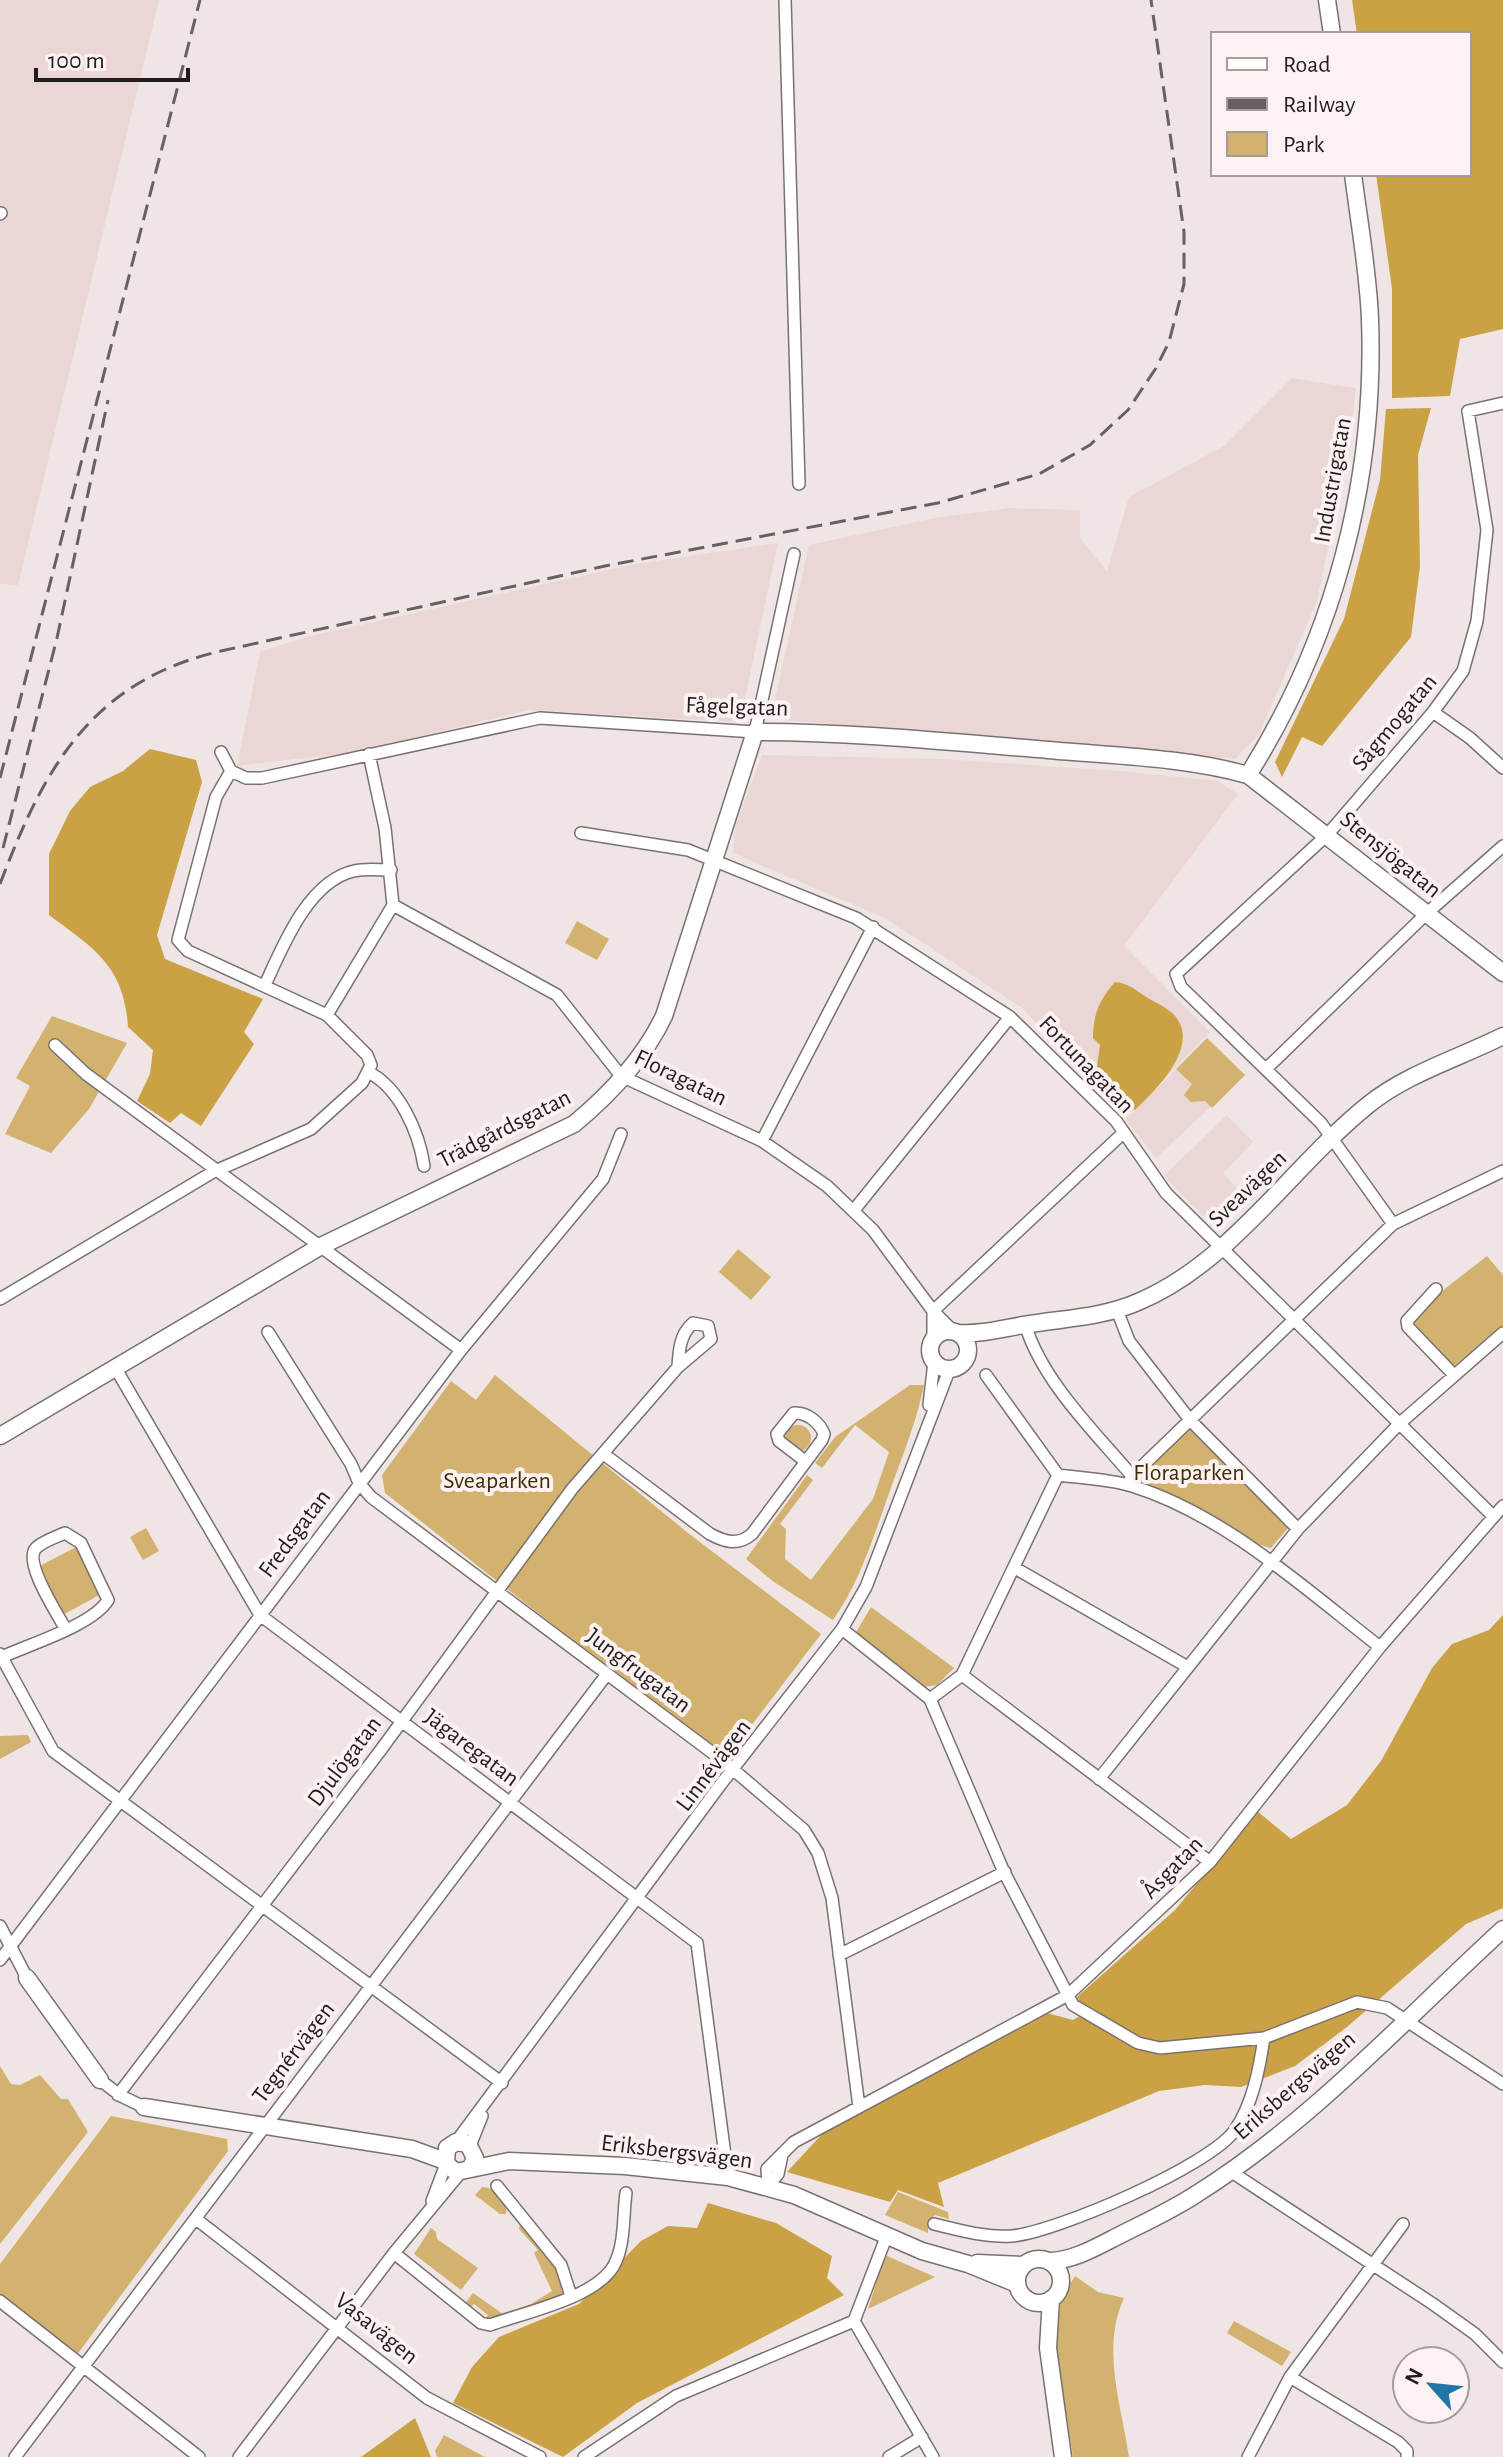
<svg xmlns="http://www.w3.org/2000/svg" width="1503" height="2457" font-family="'Alegreya Sans',sans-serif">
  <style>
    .built { fill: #ead7d5 }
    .green { fill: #d2b26e }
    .forest { fill: #caa145 }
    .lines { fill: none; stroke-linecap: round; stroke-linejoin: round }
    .street-casing { stroke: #797170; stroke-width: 14 }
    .secondary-casing { stroke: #797170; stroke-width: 19 }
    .street { stroke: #fff; stroke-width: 11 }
    .secondary { stroke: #fff; stroke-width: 16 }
    .rail { stroke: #676161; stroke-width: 3; stroke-dasharray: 16 8; stroke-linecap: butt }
    .labels { text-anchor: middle; stroke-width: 8; stroke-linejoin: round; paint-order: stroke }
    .street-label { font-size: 24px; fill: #211d1d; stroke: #fcf2f1 }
    .park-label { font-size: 24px; fill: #3f2e05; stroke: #fcf2f1 }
  </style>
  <rect width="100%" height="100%" fill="#efe5e4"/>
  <path class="built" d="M0 0H159L18 585 0 584Z
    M1292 378 1356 388 1349 445 1317 601 1259 734 1235 759 784 720 773 709 809 545 935 518 1009 508 1080 510V538L1107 571 1129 497 1224 446Z
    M778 543 740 722 529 710 355 752 237 766 260 652 306 637 635 564Z
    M762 755 943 759 1120 771 1217 781 1238 794 1124 946 1210 1032 1126 1118 1022 1008 887 919 733 853 736 824Z
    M1207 1038 1245 1075 1156 1158 1126 1120Z
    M1227 1115 1253 1142 1223 1173 1249 1200 1218 1231 1164 1176Z"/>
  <path class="green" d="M577 921 609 939 597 960 565 943Z
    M52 1016 127 1043 89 1109 51 1153 5 1134 30 1086 16 1078Z
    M1207 1038 1245 1075 1212 1108 1205 1101 1191 1102 1184 1095 1192 1084 1176 1069Z
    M738 1249 771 1277 751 1300 719 1272Z
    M1487 1256 1503 1275V1326L1453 1367 1410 1322 1442 1291Z
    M495 1375 688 1533 821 1634 725 1760 385 1493 382 1475 451 1381 476 1400Z
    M910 1385H924C917 1420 904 1452 892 1485 875 1531 862 1579 833 1620L774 1582 746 1559 807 1475 813 1480 780 1524 786 1529 785 1559 811 1580 873 1499 889 1452 855 1425 822 1468 815 1463 835 1437Z
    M785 1438a13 13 0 1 1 26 0a13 13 0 1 1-26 0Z
    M1189 1429 1288 1528 1271 1548 1257 1544 1141 1481V1474Z
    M146 1528 159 1551 143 1560 130 1537Z
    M78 1546 103 1593 61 1616 36 1568Z
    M871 1607 954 1668 937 1685 924 1687 855 1634Z
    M28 1735 31 1742 0 1759V1736Z
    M0 2066 11 2084 20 2085 40 2075 61 2099H68L88 2132 0 2244Z
    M111 2116 227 2139 228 2151 76 2356 0 2298V2264Z
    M482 2187C495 2187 509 2201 506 2214H500L475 2195Z
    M898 2192 948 2212 949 2219 935 2215 928 2223V2233L885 2215Z
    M521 2220 558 2265 566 2288C557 2305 503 2321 485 2319L488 2315 474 2304 469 2308 465 2304 473 2293 503 2314 531 2304 552 2291 534 2253 538 2250 519 2229Z
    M431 2228 436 2232 437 2239 478 2268 461 2290 414 2254Z
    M885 2255 935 2277 868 2309Z
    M1075 2276 1098 2292 1124 2298C1101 2348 1121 2404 1129 2457H1073L1053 2330 1058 2303Z
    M1234 2321 1291 2352 1282 2366 1227 2333Z
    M444 2435 485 2457H437L435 2451Z"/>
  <path class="forest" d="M1352 0H1503V329L1460 339 1450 396 1392 398V289L1376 174H1469V34H1357Z
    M1431 408 1418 455 1420 566 1411 637 1322 746 1302 737 1282 777 1275 762 1344 619 1380 480 1386 409Z
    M150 749 196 760 202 782 157 935 165 959 263 999 244 1032 254 1044 201 1126 181 1113 170 1123 137 1101 150 1074 153 1050 128 1027C124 966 95 949 49 915V854L70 811 90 787 123 771Z
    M1115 982C1130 983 1140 994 1153 1001 1162 1006 1173 1011 1178 1020 1197 1050 1155 1091 1135 1110L1105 1098C1093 1073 1097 1070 1100 1045L1093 1038C1093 1014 1100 999 1115 982Z
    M1503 1615V1908L1466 1924 1347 2027 1295 2066 1241 2087 1205 2085 1159 2091 938 2183 944 2207 898 2190 890 2202 787 2172 824 2132 1047 2013 1073 2020 1086 2012 1077 1997 1175 1910 1257 1811 1291 1839 1347 1805 1381 1761 1432 1668 1452 1644 1489 1630Z
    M708 2203 776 2223 832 2256 827 2278 844 2295 637 2403 563 2457 453 2403 472 2367 499 2337 579 2304 641 2241 668 2226 697 2228Z
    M415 2418 431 2457H361Z"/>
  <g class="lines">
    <g class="street-casing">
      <path id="street" d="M785 0 799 484
        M0 214 1 213
        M1433 712 1470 738 1503 768
        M231 771 246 778H262L540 718 755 732 794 554
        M581 833 688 850 856 918 1010 1017 1116 1121 1166 1193 1492 1515
        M393 905 557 995 621 1076 762 1141 827 1186 873 1230 933 1311 953 1331
        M265 985C282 948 308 881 354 871 366 868 379 870 391 870
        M327 1015 393 905 385 828 369 754
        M55 1045 86 1074 461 1350
        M1266 1069 1426 914 1503 846
        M368 1072C399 1087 419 1132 424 1166
        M762 1141 873 927
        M854 1210 1010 1017
        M1393 1224 1321 1123 1181 987 1176 974 1328 834 1433 712 1463 671 1477 621 1487 530 1468 411 1503 403
        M1436 1289 1407 1321 1408 1327 1453 1374
        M0 1299 213 1172 311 1129 362 1083 371 1065 367 1055 327 1015 188 951 178 940 216 797 231 771 221 752
        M1117 1310 1129 1341 1190 1420 1298 1529
        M933 1311 1122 1134
        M1025 1324C1042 1381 1094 1431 1132 1476
        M268 1332 351 1464 359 1483 371 1497 722 1760 804 1830 818 1853 832 1898 859 2107
        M933 1340V1311
        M116 1369 260 1615 697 1943 728 2178
        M986 1375 1058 1475C1082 1478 1109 1479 1132 1486 1225 1515 1304 1588 1380 1647
        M929 1405 934 1362
        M605 1455 710 1534C725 1542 738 1546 752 1534L822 1440 824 1434C820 1423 807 1412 794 1413L777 1434 779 1441 805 1461
        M1128 1485 1132 1476 1393 1224 1503 1171
        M1015 1568 1186 1666
        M842 1629 930 1699 1003 1870 1073 2005 1138 2043 1160 2048 1264 2038 1357 2002 1387 2008 1503 2084
        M0 1654 53 1751 502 2083
        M2 1657C30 1644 93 1625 108 1600L81 1543 65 1533C56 1537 43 1541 36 1548 23 1562 57 1613 65 1628
        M962 1675 1210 1862
        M930 1699 962 1675 1058 1475
        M1099 1779 1298 1529 1399 1424 1503 1333
        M0 1926 27 1978
        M839 1955 1005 1872
        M0 1960 461 1350 603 1179 621 1134
        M100 2080 121 2096 144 2107
        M118 2095 380 1751 572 1489 678 1367C679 1350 680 1334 693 1323L708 1326 711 1339 678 1367
        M456 2142 721 1784 842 1629 866 1587 950 1368
        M470 2146 482 2116
        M1230 2171 1433 2304 1475 2334 1503 2362
        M497 2186 561 2265 571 2296
        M768 2186 767 2169 794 2142 1068 1995 1210 1862 1380 1647 1503 1506
        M768 2186 778 2174 782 2155
        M432 2201 446 2164
        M196 2219 427 2398 540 2457
        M934 2224C959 2230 986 2238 1012 2236 1056 2232 1210 2166 1235 2130 1253 2103 1259 2070 1264 2038
        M394 2253 481 2323 490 2325C525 2312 602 2297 616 2261 625 2241 623 2214 626 2193
        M0 2301 199 2457
        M854 2321 933 2457
        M1290 2377 1398 2442 1407 2451V2457
        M15 2457 607 1674
        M239 2457 394 2253 461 2172
        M584 2457 676 2396 854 2321 887 2235
        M889 2457 922 2437
        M1248 2457 1290 2377 1403 2224"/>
    </g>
    <g class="secondary-casing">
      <path id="secondary" d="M1327 0 1332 34
        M1248 775C1334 639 1376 480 1370 319 1368 270 1359 222 1353 174
        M930 1350a19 19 0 1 1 38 0a19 19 0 1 1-38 0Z
        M958 1333C984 1335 1011 1326 1037 1323 1071 1318 1106 1316 1138 1302 1231 1263 1290 1168 1368 1105 1406 1074 1459 1058 1503 1036
        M0 1436 321 1246 574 1124C609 1095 644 1058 664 1016L755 732C853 732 950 742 1048 750 1114 756 1183 757 1248 775L1503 973
        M27 1978 100 2080
        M144 2107 412 2149 445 2161
        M471 2167 475 2158 468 2144 456 2142 447 2148 446 2164 456 2172 509 2161 625 2166 728 2177 794 2195 922 2251 968 2264 1017 2284
        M1017 2281a22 22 0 1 1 44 0a22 22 0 1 1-44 0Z
        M1049 2261C1074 2261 1100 2245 1122 2234 1148 2221 1174 2209 1198 2193 1311 2122 1405 2019 1503 1929
        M977 2263 1023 2265
        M1051 2299 1048 2348 1063 2457"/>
    </g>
    <use href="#street" class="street"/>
    <use href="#secondary" class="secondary"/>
    <path class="rail" d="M0 778 200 0
      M3 848 57 638 108 400
      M0 884C44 768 91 681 221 651L605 566 938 503 1039 474 1090 445 1128 410 1156 368 1169 342 1184 284V232L1151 0"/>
  </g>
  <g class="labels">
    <g class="street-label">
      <text transform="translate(1332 480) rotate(-80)" y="8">Industrigatan</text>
      <text transform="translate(737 706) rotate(2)" y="8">Fågelgatan</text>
      <text transform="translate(1394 722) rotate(-50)" y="8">Sågmogatan</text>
      <text transform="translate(1391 854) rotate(39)" y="8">Stensjögatan</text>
      <text transform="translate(1087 1064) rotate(46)" y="8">Fortunagatan</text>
      <text transform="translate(681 1077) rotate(26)" y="8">Floragatan</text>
      <text transform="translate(504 1128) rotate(-27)" y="8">Trädgårdsgatan</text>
      <text transform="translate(1247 1188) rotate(-44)" y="8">Sveavägen</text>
      <text transform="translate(294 1533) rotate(-53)" y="8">Fredsgatan</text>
      <text transform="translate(639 1670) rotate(37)" y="8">Jungfrugatan</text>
      <text transform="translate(472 1747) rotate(37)" y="8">Jägaregatan</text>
      <text transform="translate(344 1761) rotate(-53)" y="8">Djulögatan</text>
      <text transform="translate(713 1765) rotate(-53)" y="8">Linnévägen</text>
      <text transform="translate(1172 1867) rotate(-46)" y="8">Åsgatan</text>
      <text transform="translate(293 2052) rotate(-53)" y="8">Tegnérvägen</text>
      <text transform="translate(1294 2085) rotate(-41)" y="8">Eriksbergsvägen</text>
      <text transform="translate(677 2151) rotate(7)" y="8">Eriksbergsvägen</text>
      <text transform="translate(377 2328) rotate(39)" y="8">Vasavägen</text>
    </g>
    <g class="park-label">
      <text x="1189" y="1480">Floraparken</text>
      <text x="497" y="1488">Sveaparken</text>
    </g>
  </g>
  <rect x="1211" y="32" width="260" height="144" fill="#fcf2f1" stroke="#a49d9c" stroke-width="2"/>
  <rect x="1227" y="58" width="40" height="12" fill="#ffffff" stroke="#a49d9c" stroke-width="2"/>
  <text x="1283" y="72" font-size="24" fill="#211d1d">Road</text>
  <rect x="1227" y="98" width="40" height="12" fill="#676161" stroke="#a49d9c" stroke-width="2"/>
  <text x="1283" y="112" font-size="24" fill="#211d1d">Railway</text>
  <rect x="1227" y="132" width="40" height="24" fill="#d2b26e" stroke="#a49d9c" stroke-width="2"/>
  <text x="1283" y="152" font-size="24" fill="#211d1d">Park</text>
  <g transform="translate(1431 2385) rotate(297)"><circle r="38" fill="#fcf2f1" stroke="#a49d9c" stroke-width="2"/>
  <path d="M0-6L14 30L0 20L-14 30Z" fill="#2276a6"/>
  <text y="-12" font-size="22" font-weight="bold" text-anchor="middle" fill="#211d1d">N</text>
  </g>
  <path d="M36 68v12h152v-12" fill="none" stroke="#211d1d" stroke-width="4"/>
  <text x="48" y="68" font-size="24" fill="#211d1d" stroke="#fcf2f1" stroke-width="6" paint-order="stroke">100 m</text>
</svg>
